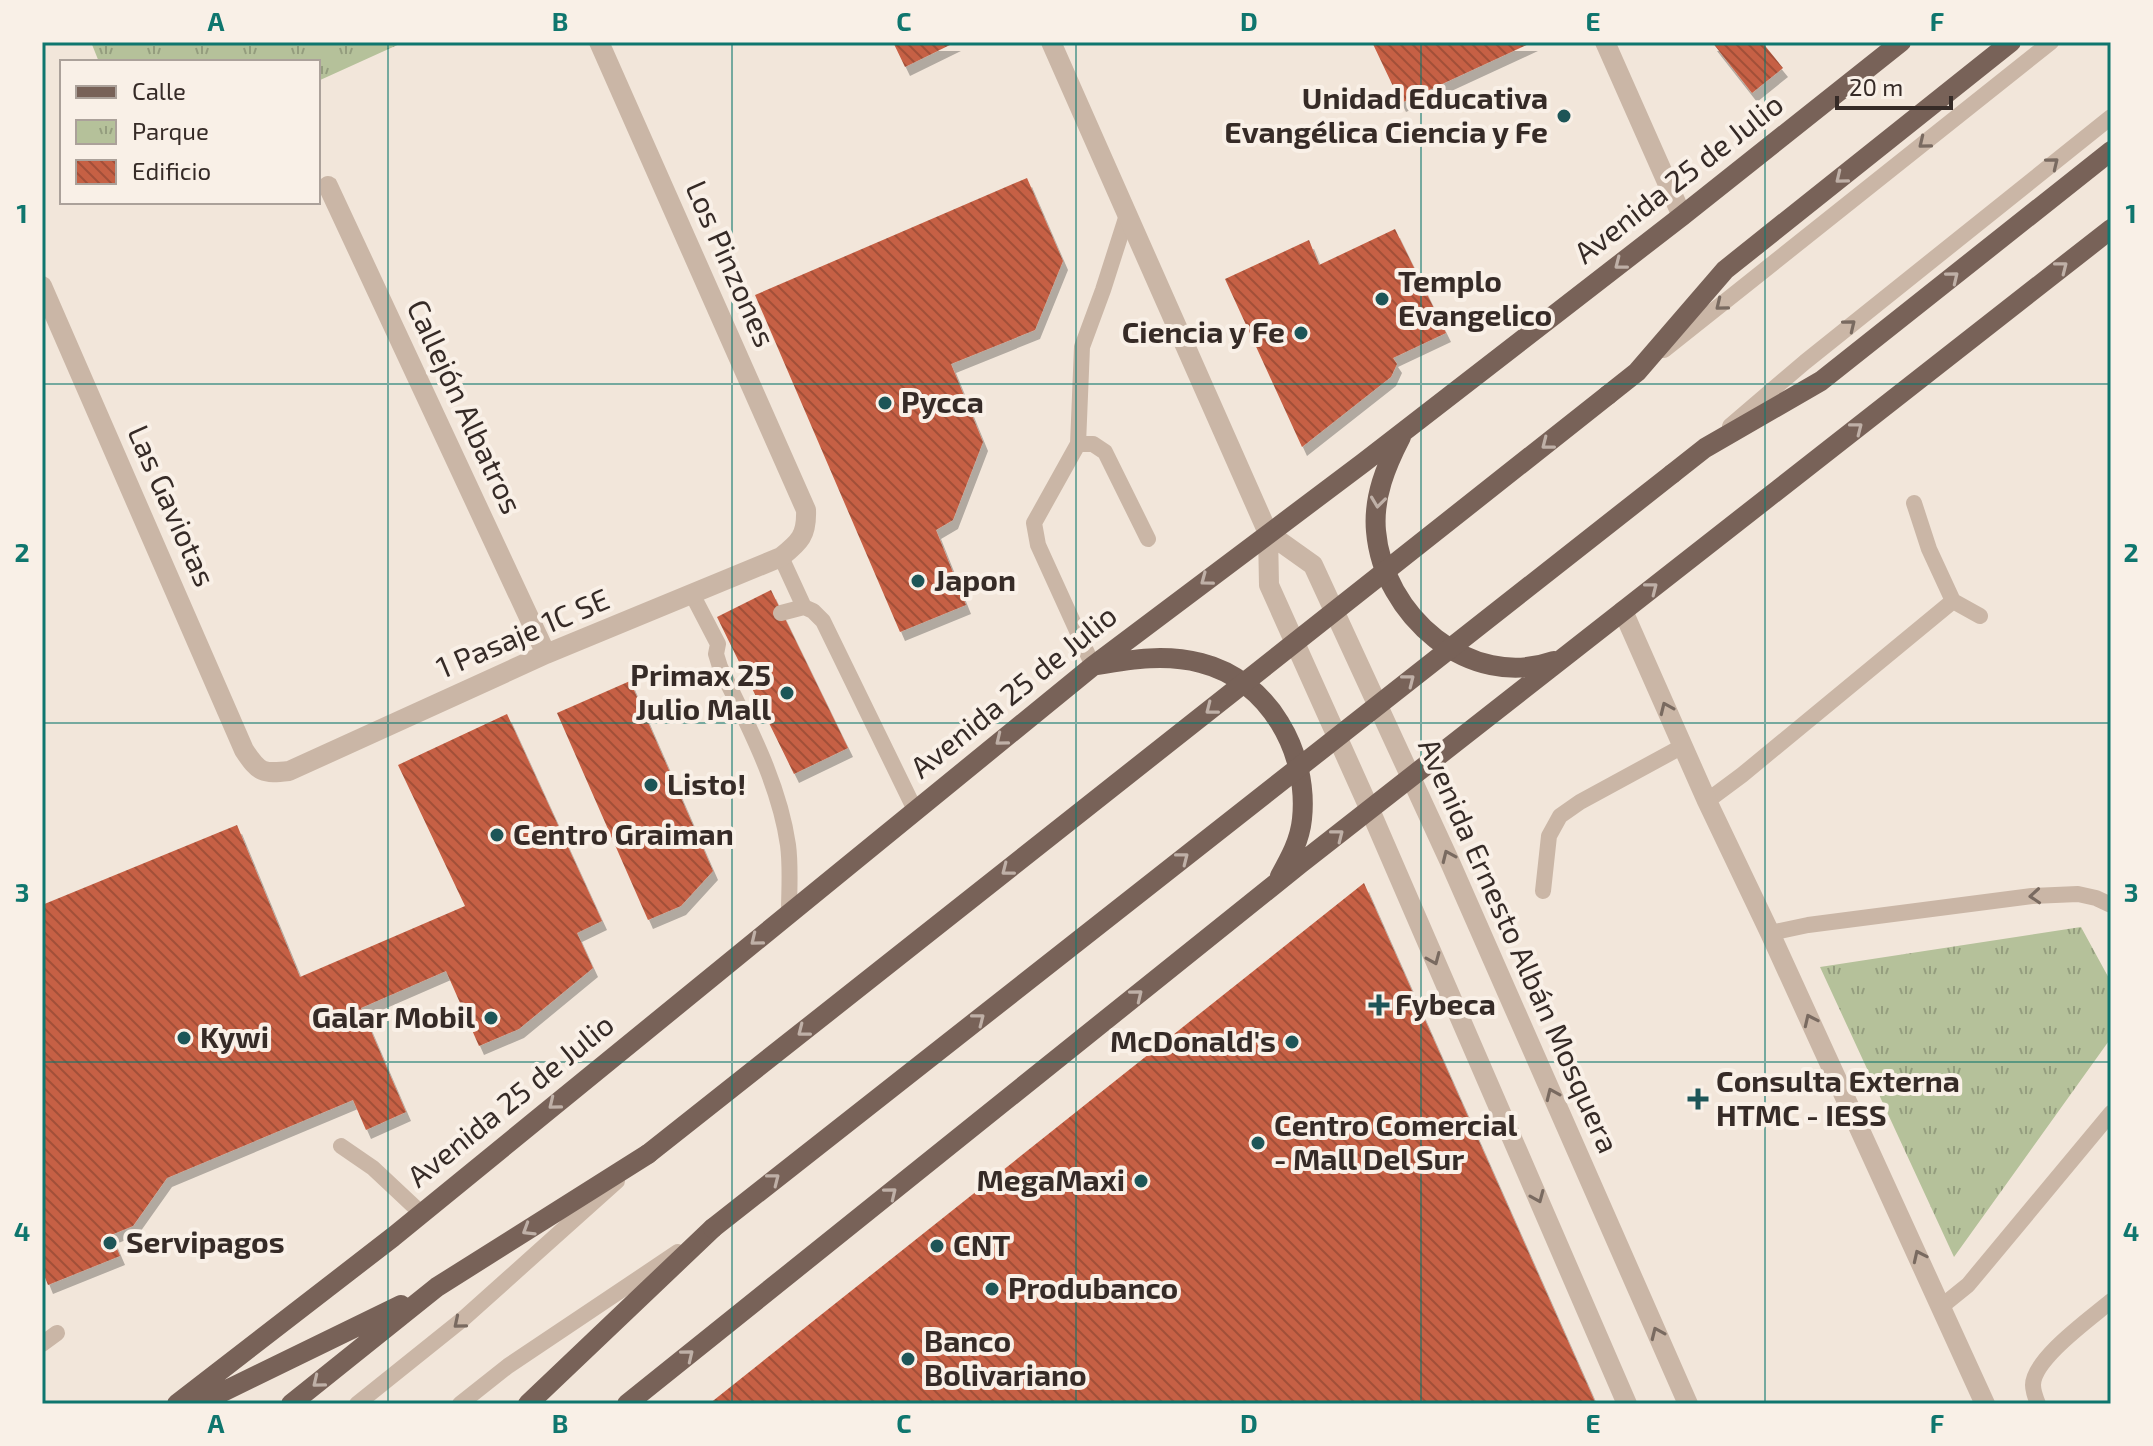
<svg xmlns="http://www.w3.org/2000/svg" width="2153" height="1446" font-family="'Exo 2',sans-serif">
  <style>
    .park { fill: url(#park-tufts) }
    .building { fill: url(#building-back-hatch); filter: url(#shadow) }
    .lines { fill: none; stroke-linecap: round; stroke-linejoin: round }
    .service { stroke: #cab6a6; stroke-width: 16 }
    .minor { stroke: #cab6a6; stroke-width: 20 }
    .tertiary { stroke: #cab6a6; stroke-width: 20 }
    .primary { stroke: #786258; stroke-width: 20 }
    .primary-bridge { stroke: #786258; stroke-width: 20 }
    .oneway { stroke: #796a60 }
    .oneway2 { stroke: #bfb0a7 }
    .grid { fill: none; stroke: #0f766e; stroke-width: 2; stroke-opacity: 0.55 }
    .poi-dot { fill: #1d5557; stroke: #f9f0e7; stroke-width: 3 }
    .labels { text-anchor: middle; stroke-width: 8; stroke-linejoin: round; paint-order: stroke }
    .poi-label { font-size: 30px; font-weight: bold; fill: #362b27; stroke: #f9f0e7; text-anchor: start }
    .street-label { font-size: 30px; fill: #362b27; stroke: #f9f0e7 }
    .neatline { fill: none; stroke: #0f766e; stroke-width: 3 }
    .grid-label { font-size: 26px; text-anchor: middle; font-weight: bold; fill: #0f766e }
  </style>
  <defs>
    <pattern id="park-tufts" width="24" height="20" patternUnits="userSpaceOnUse" patternTransform="scale(2)"><rect width="24" height="20" fill="#b5c19a"/><path d="M3 7l-1-3M5 7V3M7 7l1-3M15 17l-1-3M17 17v-4M19 17l1-3" fill="none" stroke="#949d7e"/></pattern>
    <pattern id="building-back-hatch" width="6" height="6" patternUnits="userSpaceOnUse" patternTransform="scale(2)"><rect width="6" height="6" fill="#c66044"/><path d="M-1 5l2 2M0 0l6 6M5-1l2 2" fill="none" stroke="#a24f39"/></pattern>
    <filter id="shadow"><feDropShadow dx="5" dy="9" stdDeviation="0" flood-color="#0004"/></filter>
  </defs>
  <rect width="100%" height="100%" fill="#f2e6da"/>
  <path class="park" d="M91 42H404L318 81V62H99Z
    M2081 927 2111 982V1038L1954 1257 1820 967Z"/>
  <path class="building" d="M893 42H956L905 67Z
    M1372 42H1533L1401 103Z
    M1712 42H1762L1783 68 1752 93Z
    M1027 178 1063 261 1035 330 951 364 983 442 953 520 936 530 966 605 900 632 755 295Z
    M1395 229 1446 333 1393 358 1397 364 1391 377 1302 447 1225 279 1309 240 1319 265Z
    M771 590 848 748 794 774 717 617Z
    M630 681 713 871 681 906 648 920 557 713Z
    M507 714 602 921 577 933 593 968 519 1029 479 1046 446 971 361 1008 406 1112 366 1130 353 1100 167 1178 133 1226 111 1235 120 1256 48 1285 42 1270V905L237 825 300 977 465 906 398 765Z
    M1364 883 1596 1404H709Z"/>
  <g class="lines">
    <path class="service" d="M1664 350 2051 42
      M1730 426 1805 362 2111 117
      M1078 444 1082 347 1103 290 1127 215
      M781 557 804 607 813 611 823 621 915 810
      M692 594 718 644 716 654 720 667C747 724 779 782 788 845 791 867 789 891 789 913
      M1953 601 1980 616
      M781 613 804 607
      M1093 666 1038 545 1034 523 1078 444H1093L1105 452 1148 539
      M1707 801 1742 775 1953 601 1929 549 1914 503
      M1543 891 1549 836 1560 816 1580 802 1683 746
      M1770 933 1808 925 2032 896 2078 894 2096 898 2111 905
      M341 1146 373 1168 421 1213
      M1942 1306 1968 1285 2111 1113
      M42 1344 57 1333
      M357 1404 463 1319 617 1181
      M460 1404 508 1366 678 1252
      M2038 1404C2036 1399 2033 1391 2033 1385 2033 1359 2091 1318 2111 1301"/>
    <path class="minor" d="M1605 42 1682 216
      M328 186 546 654
      M42 286 244 750C259 773 263 774 289 771L546 654 781 557C800 542 807 535 806 510L599 42
      M1623 611 1707 801 1770 933 1985 1404"/>
    <path class="tertiary" d="M1051 42 1268 533 1269 585 1370 810 1627 1404
      M1268 533 1313 565 1449 860 1688 1404"/>
    <path class="primary" d="M1608 395 1637 372 1725 270 2011 42
      M1401 437C1386 466 1373 497 1376 531 1383 615 1469 691 1554 661
      M1672 474 1705 448 1821 381 2111 151
      M1098 665C1133 659 1166 654 1201 663 1269 680 1309 753 1302 819 1300 840 1290 858 1280 876
      M177 1404 393 1237 1093 666 1363 463 1682 216 1901 42
      M198 1404 401 1305
      M291 1404 437 1287 648 1154
      M528 1404 713 1228
      M627 1404 1300 864 2111 229"/>
    <path class="primary-bridge" d="M648 1154 1608 395
      M713 1228 1672 474"/>
  </g>
  <defs><path id="oneway-chevron" d="M-2-3.5L2.5 0L-2 3.5" fill="none" stroke-width="1.6" stroke-linecap="round" stroke-linejoin="round" transform="scale(2)"/></defs>
  <g class="oneway">
    <use href="#oneway-chevron" transform="translate(1924 143) rotate(141)"/>
    <use href="#oneway-chevron" transform="translate(2053 163) rotate(-39)"/>
    <use href="#oneway-chevron" transform="translate(1721 305) rotate(141)"/>
    <use href="#oneway-chevron" transform="translate(1850 325) rotate(-39)"/>
    <use href="#oneway-chevron" transform="translate(1666 708) rotate(-114)"/>
    <use href="#oneway-chevron" transform="translate(1448 856) rotate(-114)"/>
    <use href="#oneway-chevron" transform="translate(2035 896) rotate(176)"/>
    <use href="#oneway-chevron" transform="translate(1434 959) rotate(67)"/>
    <use href="#oneway-chevron" transform="translate(1810 1020) rotate(-115)"/>
    <use href="#oneway-chevron" transform="translate(1552 1094) rotate(-114)"/>
    <use href="#oneway-chevron" transform="translate(1538 1197) rotate(67)"/>
    <use href="#oneway-chevron" transform="translate(1919 1256) rotate(-115)"/>
    <use href="#oneway-chevron" transform="translate(459 1323) rotate(140)"/>
    <use href="#oneway-chevron" transform="translate(1657 1333) rotate(-114)"/>
  </g>
  <g class="oneway2">
    <use href="#oneway-chevron" transform="translate(1841 178) rotate(141)"/>
    <use href="#oneway-chevron" transform="translate(1620 264) rotate(142)"/>
    <use href="#oneway-chevron" transform="translate(2062 267) rotate(-38)"/>
    <use href="#oneway-chevron" transform="translate(1953 277) rotate(-39)"/>
    <use href="#oneway-chevron" transform="translate(1857 428) rotate(-38)"/>
    <use href="#oneway-chevron" transform="translate(1547 444) rotate(142)"/>
    <use href="#oneway-chevron" transform="translate(1378 502) rotate(97)"/>
    <use href="#oneway-chevron" transform="translate(1206 580) rotate(143)"/>
    <use href="#oneway-chevron" transform="translate(1652 588) rotate(-38)"/>
    <use href="#oneway-chevron" transform="translate(1409 680) rotate(-38)"/>
    <use href="#oneway-chevron" transform="translate(1211 709) rotate(142)"/>
    <use href="#oneway-chevron" transform="translate(1001 740) rotate(141)"/>
    <use href="#oneway-chevron" transform="translate(1338 835) rotate(-38)"/>
    <use href="#oneway-chevron" transform="translate(1183 858) rotate(-38)"/>
    <use href="#oneway-chevron" transform="translate(1007 870) rotate(142)"/>
    <use href="#oneway-chevron" transform="translate(756 940) rotate(141)"/>
    <use href="#oneway-chevron" transform="translate(1137 995) rotate(-39)"/>
    <use href="#oneway-chevron" transform="translate(979 1019) rotate(-38)"/>
    <use href="#oneway-chevron" transform="translate(803 1031) rotate(142)"/>
    <use href="#oneway-chevron" transform="translate(554 1104) rotate(141)"/>
    <use href="#oneway-chevron" transform="translate(774 1179) rotate(-38)"/>
    <use href="#oneway-chevron" transform="translate(891 1193) rotate(-39)"/>
    <use href="#oneway-chevron" transform="translate(528 1230) rotate(148)"/>
    <use href="#oneway-chevron" transform="translate(688 1355) rotate(-39)"/>
    <use href="#oneway-chevron" transform="translate(318 1382) rotate(141)"/>
  </g>
  <path class="grid" d="M388 42V1404M732 42V1404M1076 42V1404M1421 42V1404M1765 42V1404M42 384H2111M42 723H2111M42 1062H2111"/>
  <g class="poi-dot">
    <circle cx="1564" cy="116" r="8"/>
    <circle cx="1382" cy="299" r="8"/>
    <circle cx="1301" cy="333" r="8"/>
    <circle cx="885" cy="403" r="8"/>
    <circle cx="918" cy="581" r="8"/>
    <circle cx="787" cy="693" r="8"/>
    <circle cx="651" cy="785" r="8"/>
    <circle cx="497" cy="835" r="8"/>
    <path d="M1375 993h8v8h8v8h-8v8h-8v-8h-8v-8h8z"/>
    <circle cx="491" cy="1018" r="8"/>
    <circle cx="184" cy="1038" r="8"/>
    <circle cx="1292" cy="1042" r="8"/>
    <path d="M1694 1087h8v8h8v8h-8v8h-8v-8h-8v-8h8z"/>
    <circle cx="1258" cy="1143" r="8"/>
    <circle cx="1141" cy="1181" r="8"/>
    <circle cx="110" cy="1243" r="8"/>
    <circle cx="937" cy="1246" r="8"/>
    <circle cx="992" cy="1289" r="8"/>
    <circle cx="908" cy="1359" r="8"/>
  </g>
  <g class="labels">
    <g class="poi-label">
      <text x="1548" y="109" text-anchor="end">Unidad Educativa<tspan x="1548" dy="34">Evangélica Ciencia y Fe</tspan></text>
      <text x="1398" y="292">Templo<tspan x="1398" dy="34">Evangelico</tspan></text>
      <text x="1285" y="343" text-anchor="end">Ciencia y Fe</text>
      <text x="901" y="413">Pycca</text>
      <text x="934" y="591">Japon</text>
      <text x="771" y="686" text-anchor="end">Primax 25<tspan x="771" dy="34">Julio Mall</tspan></text>
      <text x="667" y="795">Listo!</text>
      <text x="513" y="845">Centro Graiman</text>
      <text x="1395" y="1015">Fybeca</text>
      <text x="475" y="1028" text-anchor="end">Galar Mobil</text>
      <text x="200" y="1048">Kywi</text>
      <text x="1276" y="1052" text-anchor="end">McDonald's</text>
      <text x="1716" y="1092">Consulta Externa<tspan x="1716" dy="34">HTMC - IESS</tspan></text>
      <text x="1274" y="1136">Centro Comercial<tspan x="1274" dy="34">- Mall Del Sur</tspan></text>
      <text x="1125" y="1191" text-anchor="end">MegaMaxi</text>
      <text x="126" y="1253">Servipagos</text>
      <text x="953" y="1256">CNT</text>
      <text x="1008" y="1299">Produbanco</text>
      <text x="924" y="1352">Banco<tspan x="924" dy="34">Bolivariano</tspan></text>
    </g>
    <g class="street-label">
      <text transform="translate(1679 179) rotate(-38)" y="10">Avenida 25 de Julio</text>
      <text transform="translate(730 264) rotate(66)" y="10">Los Pinzones</text>
      <text transform="translate(464 407) rotate(65)" y="10">Callejón Albatros</text>
      <text transform="translate(171 506) rotate(66)" y="10">Las Gaviotas</text>
      <text transform="translate(523 634) rotate(-23)" y="10">1 Pasaje 1C SE</text>
      <text transform="translate(1014 692) rotate(-39)" y="10">Avenida 25 de Julio</text>
      <text transform="translate(1518 946) rotate(66)" y="10">Avenida Ernesto Albán Mosquera</text>
      <text transform="translate(511 1101) rotate(-39)" y="10">Avenida 25 de Julio</text>
    </g>
  </g>
  <rect width="2153" height="1446" fill="none" stroke="#f9f0e7" stroke-width="88"/>
  <rect x="60" y="60" width="260" height="144" fill="#f9f0e7" stroke="#aba19a" stroke-width="2"/>
  <rect x="76" y="86" width="40" height="12" fill="#786258" stroke="#aba19a" stroke-width="2"/>
  <text x="132" y="100" font-size="24" fill="#362b27">Calle</text>
  <rect x="76" y="120" width="40" height="24" fill="url(#park-tufts)" stroke="#aba19a" stroke-width="2"/>
  <text x="132" y="140" font-size="24" fill="#362b27">Parque</text>
  <rect x="76" y="160" width="40" height="24" fill="url(#building-back-hatch)" stroke="#aba19a" stroke-width="2"/>
  <text x="132" y="180" font-size="24" fill="#362b27">Edificio</text>
  <path d="M1837 96v12h114v-12" fill="none" stroke="#362b27" stroke-width="4"/>
  <text x="1849" y="96" font-size="24" fill="#362b27" stroke="#f9f0e7" stroke-width="6" paint-order="stroke">20 m</text>
  <rect x="44" y="44" width="2065" height="1358" class="neatline"/>
  <g class="grid-label">
    <text x="216" y="31">A</text>
    <text x="560" y="31">B</text>
    <text x="904" y="31">C</text>
    <text x="1249" y="31">D</text>
    <text x="1593" y="31">E</text>
    <text x="1937" y="31">F</text>
    <text x="22" y="223">1</text>
    <text x="2131" y="223">1</text>
    <text x="22" y="562">2</text>
    <text x="2131" y="562">2</text>
    <text x="22" y="902">3</text>
    <text x="2131" y="902">3</text>
    <text x="22" y="1241">4</text>
    <text x="2131" y="1241">4</text>
    <text x="216" y="1433">A</text>
    <text x="560" y="1433">B</text>
    <text x="904" y="1433">C</text>
    <text x="1249" y="1433">D</text>
    <text x="1593" y="1433">E</text>
    <text x="1937" y="1433">F</text>
  </g>
</svg>
